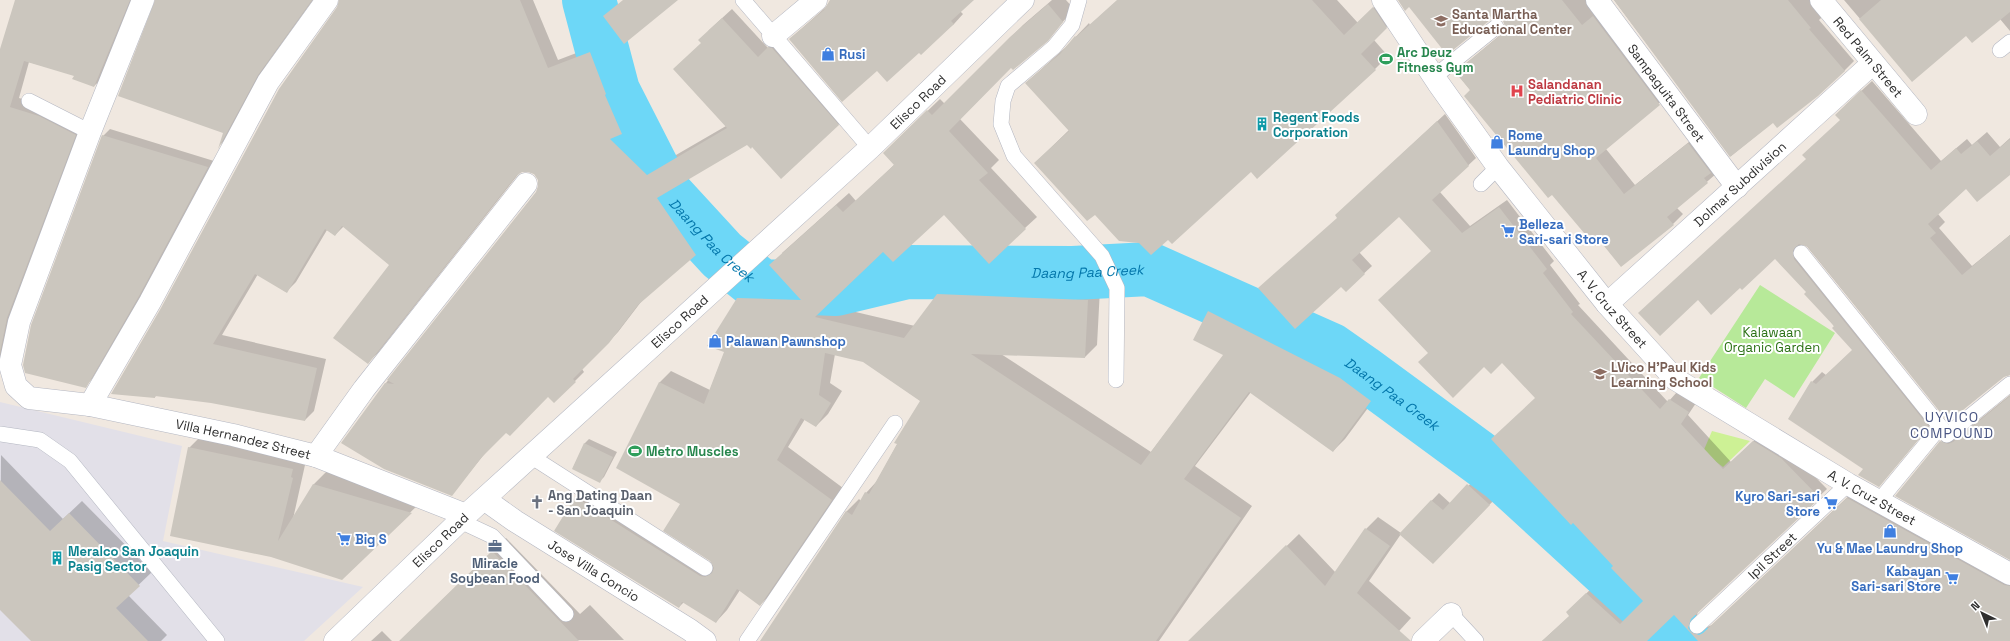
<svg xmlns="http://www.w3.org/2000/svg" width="2010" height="641" font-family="'Space Grotesk',sans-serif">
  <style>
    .industrial { fill: #e2e0e8 }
    .green { fill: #b7e999 }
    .pitch { fill: #cdf195 }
    .shadow { fill: #0003 }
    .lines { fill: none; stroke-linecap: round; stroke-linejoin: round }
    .river { stroke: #6dd7f7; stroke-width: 54 }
    .building { fill: #cbc6be }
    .lane-casing { stroke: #b4b7c2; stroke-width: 16 }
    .street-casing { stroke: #b4b7c2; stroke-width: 23 }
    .secondary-casing { stroke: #b4b7c2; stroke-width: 23 }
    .lane { stroke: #fff; stroke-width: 15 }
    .street { stroke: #fff; stroke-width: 22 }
    .secondary { stroke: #fff; stroke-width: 22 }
    .labels { text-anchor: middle; stroke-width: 4; stroke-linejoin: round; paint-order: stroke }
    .education-label { font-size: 13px; font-weight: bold; fill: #785e54; stroke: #fff; text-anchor: start }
    .leisure-label { font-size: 13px; font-weight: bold; fill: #27864d; stroke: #fff; text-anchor: start }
    .shop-label { font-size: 13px; font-weight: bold; fill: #366cbe; stroke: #fff; text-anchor: start }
    .street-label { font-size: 13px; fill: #2e2e2e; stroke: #fff }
    .health-label { font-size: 13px; font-weight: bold; fill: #be3a42; stroke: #fff; text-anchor: start }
    .culture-label { font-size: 13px; font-weight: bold; fill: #0d838f; stroke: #fff; text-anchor: start }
    .park-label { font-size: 13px; fill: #2c7216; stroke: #fff }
    .worship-label { font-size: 13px; font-weight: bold; fill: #5b616d; stroke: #fff; text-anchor: start }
    .service-label { font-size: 13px; font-weight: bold; fill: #4e5e75; stroke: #fff }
    .water-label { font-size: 14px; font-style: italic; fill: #0477ab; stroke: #fff }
    .neighbourhood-label { font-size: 14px; letter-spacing: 1px; fill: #4a5683; stroke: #fff }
  </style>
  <rect width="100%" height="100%" fill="#f0e8e0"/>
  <path class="industrial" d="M0 402 182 446 163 541 363 587 304 641H0Z"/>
  <path class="green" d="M1760 285 1835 333 1794 398 1765 379 1746 408 1699 378Z"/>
  <path class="pitch" d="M1712 431 1750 441 1723 467 1703 452Z"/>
  <path class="shadow" d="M16 0H134L104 77 94 86 75 75 29 62 19 98 49 107 84 125 0 362V53Z
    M156 0H313L267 64 227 138 220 145 224 133Z
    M340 0H533L558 60 600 44 615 84 614 85 630 124 622 132 657 166 726 126 702 42 709 30 732 9 768 48 779 39 847 115 838 125 752 146 747 143 668 190 705 245 644 298 618 332 582 369 584 372 554 402 548 396 506 432 491 446 451 495 386 383 537 192 539 186V179L535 174 528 171 520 172 377 354 367 363 391 264 344 226 335 235 327 230 296 282 286 292 258 274 222 335 326 359 314 411 305 420 211 402 157 395 155 397 113 393 338 8Z
    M831 0H972L960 11 963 14 954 24 919 52 877 69 790 39 826 7Z
    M1052 0H1066L1074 9 1047 40 1011 67 960 119 999 160 991 168 1037 217 1025 228 944 214 883 251 826 305 915 326 938 295 950 282 1100 289 1097 345 1085 357 1001 354 1151 452 1225 355 1208 312 1220 300 1352 366 1382 389 1345 439 1333 451 1251 392 1195 466 1252 506 1159 641H761L847 511 859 499 861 501 866 493 877 481 921 401 863 361 835 354 830 383 842 391 828 414 816 426 805 419 788 447 843 488 772 593 760 605 740 590 727 610 716 622 684 602 679 607 576 498 587 486 713 565 682 504 659 383 671 371 710 390 725 351 738 298 750 286 791 288 782 253 849 193 856 201 895 164 896 141 940 99 945 104 1023 25Z
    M1118 0H1337L1358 23 1381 0 1399 14 1374 40 1388 56 1375 69 1169 238 1095 213 1035 163 1069 130 1026 83 1066 47 1089 23 1090 25Z
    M1399 0H1598L1669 94 1606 149 1635 185 1699 134 1717 173 1677 208 1683 214 1673 224 1621 266 1600 240 1552 194 1456 72 1506 30 1504 21 1499 17 1490 19 1409 6Z
    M1614 0H1824L1830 9 1819 20 1854 61 1844 71 1773 122 1731 156Z
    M1844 0H2010V31L2000 19 1966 34 1912 80Z
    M1872 81 1941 161 1967 139 1972 145 1987 132 2000 147 2010 138V174L1966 187 1938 214 1945 222 1939 228 1972 266 2010 235V375L2004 376 1949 421 1805 244H1802L1938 416 1879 486 1865 469 1812 382 1822 372 1826 375 1853 350 1807 292 1775 258 1807 159 1841 120 1846 105Z
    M1445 114 1476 158 1440 192 1470 226 1507 200 1554 261 1550 265 1580 304 1578 305 1668 402 1677 392 1696 403 1688 415 1731 462 1761 434 1789 450 1827 489 1698 611 1696 619 1698 625 1707 627 1712 625 1855 490 2010 584V641H1699L1674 614 1645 641H1542L1570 616 1567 612 1594 586 1628 617 1644 601 1615 566 1536 398 1503 362 1484 366 1429 353 1432 251 1399 215 1359 252 1372 266 1346 290 1338 217 1344 208Z
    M110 129 214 161 146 288 92 379 85 386 103 136Z
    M2010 395V557L1941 442 1951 432 1958 435 1964 432Z
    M202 435 305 456 303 464 305 465 293 519 314 484 327 471 423 500 342 579 272 556 189 448Z
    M589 439 617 452 604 477 600 481 573 468 585 443Z
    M1 455 63 519 82 501 152 572 128 595 167 635 161 641H32L0 608Z
    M1476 478 1497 497 1433 563 1401 534 1369 581 1411 618 1390 641H1189L1299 534 1336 573 1366 529 1378 517 1401 533 1439 493 1451 504Z
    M506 538 580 614 590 605 624 640 400 641Z
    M382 631 392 641H371Z"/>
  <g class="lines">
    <path class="river" id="s1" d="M589 0 613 91 665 193 722 255 761 286 836 289 907 272 1073 273 1149 269 1331 350 1361 371 1504 476 1684 641"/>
  </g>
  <path class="building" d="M15 0H130L94 87 72 79 74 76 24 61 10 107 39 116 76 135 7 318 0 352V49Z
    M155 0H312L258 75 218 149 223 133 118 96Z
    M339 0H520L548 68 590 52 606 94 605 95 622 134 610 139 647 175 727 128 673 69 701 43 698 40 722 18 758 57 768 47 772 48 839 125 781 179 752 147 751 149 747 145 657 198 696 255 638 305 609 343 573 379 576 382 554 403 548 397 510 436 506 433 482 457 452 496 384 469 341 443 385 383 394 384 387 380 536 192 538 186V180L534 174 528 172H522L516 176 368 364 333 338 389 265 342 226 335 236 325 229 287 293 255 274 213 344 317 368 305 421 211 403 155 396V398L111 394 161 308 279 89 337 7Z
    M623 0H678L624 44 603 16Z
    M830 0H974L951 21 954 24 921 55 919 53 887 82 877 71 842 102 789 39 824 10Z
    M1117 0H1312L1344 35 1373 7 1387 28 1361 54 1376 70 1257 179 1251 172 1172 244 1168 240 1151 255 1139 243 1119 241 1095 215 1087 221 1034 163 1069 131 1025 83 1060 54 1075 36 1076 37Z
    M1398 0H1562L1582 25 1593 16 1660 105 1596 158 1624 194 1688 143 1711 173 1704 178 1708 183 1667 217 1674 225 1621 267 1600 241 1595 246 1552 195 1548 198 1464 96 1470 90 1455 72 1502 34 1505 26 1503 21 1495 18 1490 20 1447 55 1409 7 1405 11Z
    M1614 0H1788L1811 28 1809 29 1845 71 1818 96 1777 128 1773 123 1730 157Z
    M1881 0H2010V12L1972 43 1966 36 1912 82 1859 19Z
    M1048 4 1063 22 1048 41 1013 70 1011 68 949 131 988 173 979 180 1026 229 989 264 944 215 893 262 883 252 815 317 904 338 937 294 1088 300 1085 358 971 354 1141 465 1223 355 1193 340 1208 311 1340 378 1371 401 1333 452 1249 392 1184 479 1241 518 1156 641H760L846 511 852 515 865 492 869 494 897 444 894 443 920 401 863 362 825 353 819 395 831 403 816 427 801 418 777 460 832 500 760 606 737 589 716 623 682 602 679 608 554 531 575 497 700 576 705 577 712 573 714 568 710 561 663 531 680 504 616 468 659 382 704 404 724 352 707 346 737 298 801 300 769 265 836 205 843 212 894 165 883 153 927 110 932 115 1010 37Z
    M1861 90 1931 170 1956 148 1961 154 1977 141 1990 156 2010 139V175L1977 202 1966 189 1928 224 1936 233 1930 238 1962 275 2010 235V375L2004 377 1948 422 1808 247 1799 244 1793 250 1794 259 1929 427 1879 487 1858 475 1863 469 1788 419 1811 381 1816 384 1852 350 1832 328 1834 326 1804 294 1806 292 1775 259 1742 290 1740 288 1711 315 1698 300 1660 336 1638 313 1806 159 1802 155 1840 120 1835 115Z
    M1437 121 1469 166 1432 200 1462 233 1499 207 1547 269 1543 273 1573 312 1571 314 1660 409 1669 399 1689 412 1681 424 1723 469 1753 441 1781 458 1820 498 1691 619 1688 628 1691 632 1699 635 1703 633 1847 498 2004 585 2010 586V641H1698L1674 615 1647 641H1542L1569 616 1566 612 1586 593 1620 624 1643 601 1611 568 1613 566 1573 523 1571 525 1491 439 1535 398 1502 363 1491 374 1484 367 1453 398 1418 362 1428 353 1378 300 1431 251 1399 217 1352 260 1365 274 1346 292 1341 287 1295 329 1258 288 1337 218 1335 215Z
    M102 135 208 167 139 296 86 388 25 373 23 365 31 325Z
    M2010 396V560L1895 496 1940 441 1948 444 1953 442Z
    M584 443 613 457 600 483 572 469Z
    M188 447 293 469 291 477 293 478 278 541 313 484 412 513 342 580 271 557 170 536Z
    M0 480 50 531 69 513 140 586 116 608 148 641H31L0 610Z
    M1467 484 1490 505 1433 564 1399 534 1431 500 1443 510Z
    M1365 528 1390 546 1357 593 1411 641H1188L1286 545 1325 586Z
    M492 551 579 641H399Z"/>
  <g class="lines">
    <g class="lane-casing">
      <g id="lane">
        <path d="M743 0 870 148"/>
        <path d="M1079 0 1072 25 1054 47 1008 86 1003 101 1001 124 1014 156 1102 256 1117 288 1116 380"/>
        <path d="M2000 50 2010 42"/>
        <path d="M1434 77 1496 27"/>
        <path d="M29 101 90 132"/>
        <path d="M1481 184 1498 167"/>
        <path d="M1801 253 1947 435 2010 384"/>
        <path d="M0 434 40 440 70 461 217 641"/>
        <path d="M532 457 705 568"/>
        <path d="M1879 501 1940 427"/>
        <path d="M460 521 492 536 566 614"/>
        <path d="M1451 614 1476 641"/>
        <path id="s2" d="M1697 626 1848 484"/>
        <path d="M747 641 895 423"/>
      </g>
    </g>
    <g class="street-casing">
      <g id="street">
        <path id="s3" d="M143 0 90 132 19 322 10 365 16 386 29 398 90 405 233 435 316 456 466 515"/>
        <path id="s4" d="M1597 0 1737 187"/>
        <path id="s5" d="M1821 0 1916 114"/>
        <path d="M773 36 816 0"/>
        <path id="s6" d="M1607 304 1873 63"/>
        <path d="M90 405 150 302 268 82 327 0"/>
        <path d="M316 456 364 389 526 184"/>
        <path id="s7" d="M484 499 515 521 690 630 705 641"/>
        <path d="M1423 641 1451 614"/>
      </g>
    </g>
    <g class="secondary-casing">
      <g id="secondary">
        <path id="s8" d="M1383 0 1438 83 1498 167 1607 304 1675 379 1848 484 2010 574"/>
        <path id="s9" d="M335 641 466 515 870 148 1023 0"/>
      </g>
    </g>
    <use href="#lane" class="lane"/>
    <use href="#street" class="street"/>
    <use href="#secondary" class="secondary"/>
  </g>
  <defs>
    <g id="school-bare" transform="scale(1.08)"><path d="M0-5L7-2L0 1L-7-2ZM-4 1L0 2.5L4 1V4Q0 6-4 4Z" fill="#8d6e63" stroke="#fff" stroke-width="2.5" paint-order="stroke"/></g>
    <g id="shop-bare" transform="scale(1.08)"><path d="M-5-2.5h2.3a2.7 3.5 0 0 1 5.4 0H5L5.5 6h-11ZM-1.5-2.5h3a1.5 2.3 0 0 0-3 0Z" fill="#3f7fe0" stroke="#fff" stroke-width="2.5" paint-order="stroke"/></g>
    <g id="stadium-bare" transform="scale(1.08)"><path d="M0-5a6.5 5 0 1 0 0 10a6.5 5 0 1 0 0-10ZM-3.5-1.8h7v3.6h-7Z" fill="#2e9e5b" stroke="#fff" stroke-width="2.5" paint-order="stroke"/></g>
    <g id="hospital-bare" transform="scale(1.08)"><path d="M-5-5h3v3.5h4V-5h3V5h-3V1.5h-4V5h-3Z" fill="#e0444e" stroke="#fff" stroke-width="2.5" paint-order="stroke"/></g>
    <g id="building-bare" transform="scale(1.08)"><path d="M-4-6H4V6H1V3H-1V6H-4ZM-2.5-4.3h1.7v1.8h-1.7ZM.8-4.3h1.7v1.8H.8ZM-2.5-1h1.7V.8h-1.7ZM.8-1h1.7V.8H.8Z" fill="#0f9aa8" stroke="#fff" stroke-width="2.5" paint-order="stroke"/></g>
    <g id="supermarket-bare" transform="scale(1.08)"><path d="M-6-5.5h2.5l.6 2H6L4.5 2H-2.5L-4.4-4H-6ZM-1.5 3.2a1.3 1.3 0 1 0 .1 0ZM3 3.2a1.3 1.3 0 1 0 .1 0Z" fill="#3f7fe0" stroke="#fff" stroke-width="2.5" paint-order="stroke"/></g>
    <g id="church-bare" transform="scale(1.08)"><path d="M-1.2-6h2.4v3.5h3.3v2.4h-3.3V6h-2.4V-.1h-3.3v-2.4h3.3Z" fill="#6b7280" stroke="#fff" stroke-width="2.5" paint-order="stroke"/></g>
    <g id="office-bare" transform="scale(1.08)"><path d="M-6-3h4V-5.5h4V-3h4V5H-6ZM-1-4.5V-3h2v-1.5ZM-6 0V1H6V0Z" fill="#5c6f8a" stroke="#fff" stroke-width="2.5" paint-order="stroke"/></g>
  </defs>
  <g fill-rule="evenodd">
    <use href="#school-bare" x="1441" y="21"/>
    <use href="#shop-bare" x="828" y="54"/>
    <use href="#stadium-bare" x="1386" y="59"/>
    <use href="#hospital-bare" x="1517" y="91"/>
    <use href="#building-bare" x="1262" y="124"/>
    <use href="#shop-bare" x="1497" y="142"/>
    <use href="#supermarket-bare" x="1508" y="231"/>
    <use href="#shop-bare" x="715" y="341"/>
    <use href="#school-bare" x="1600" y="374"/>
    <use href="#stadium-bare" x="635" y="451"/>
    <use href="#church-bare" x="537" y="502"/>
    <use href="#supermarket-bare" x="1831" y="503"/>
    <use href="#shop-bare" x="1890" y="531"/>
    <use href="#supermarket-bare" x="344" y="539"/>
    <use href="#office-bare" x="495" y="546"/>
    <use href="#building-bare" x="57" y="558"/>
    <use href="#supermarket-bare" x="1952" y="578"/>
  </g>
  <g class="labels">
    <g class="education-label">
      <text x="1452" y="19">Santa Martha<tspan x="1452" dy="15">Educational Center</tspan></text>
      <text x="1611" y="372">LVico H'Paul Kids<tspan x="1611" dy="15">Learning School</tspan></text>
    </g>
    <g class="leisure-label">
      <text x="1397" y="57">Arc Deuz<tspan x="1397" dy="15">Fitness Gym</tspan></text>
      <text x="646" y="456">Metro Muscles</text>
    </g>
    <g class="shop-label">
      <text x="839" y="59">Rusi</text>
      <text x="1508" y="140">Rome<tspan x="1508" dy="15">Laundry Shop</tspan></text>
      <text x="1519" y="229">Belleza<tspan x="1519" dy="15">Sari-sari Store</tspan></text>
      <text x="726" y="346">Palawan Pawnshop</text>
      <text x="1820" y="501" text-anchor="end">Kyro Sari-sari<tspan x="1820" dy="15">Store</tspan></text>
      <text x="355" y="544">Big S</text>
      <text x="1890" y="553" text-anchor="middle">Yu &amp; Mae Laundry Shop</text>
      <text x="1941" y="576" text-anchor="end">Kabayan<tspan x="1941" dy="15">Sari-sari Store</tspan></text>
    </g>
    <g class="street-label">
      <text dy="5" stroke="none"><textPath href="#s5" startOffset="74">Red Palm Street</textPath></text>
      <text dy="5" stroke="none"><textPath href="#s4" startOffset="116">Sampaguita Street</textPath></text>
      <text dy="5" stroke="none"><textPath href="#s9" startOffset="794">Elisco Road</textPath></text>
      <text dy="5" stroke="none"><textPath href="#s6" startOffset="179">Dolmar Subdivision</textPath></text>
      <text dy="5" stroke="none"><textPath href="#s8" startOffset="385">A. V. Cruz Street</textPath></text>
      <text dy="5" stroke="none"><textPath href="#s9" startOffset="470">Elisco Road</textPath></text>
      <text dy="5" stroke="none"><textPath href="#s3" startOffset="647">Villa Hernandez Street</textPath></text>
      <text dy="5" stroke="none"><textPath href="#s8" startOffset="709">A. V. Cruz Street</textPath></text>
      <text dy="5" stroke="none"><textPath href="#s9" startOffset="146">Elisco Road</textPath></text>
      <text dy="5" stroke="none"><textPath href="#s2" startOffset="103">Ipil Street</textPath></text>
      <text dy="5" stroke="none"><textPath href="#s7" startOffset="131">Jose Villa Concio</textPath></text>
    </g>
    <g class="health-label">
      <text x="1528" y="89">Salandanan<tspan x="1528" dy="15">Pediatric Clinic</tspan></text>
    </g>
    <g class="culture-label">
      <text x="1273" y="122">Regent Foods<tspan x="1273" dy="15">Corporation</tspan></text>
      <text x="68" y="556">Meralco San Joaquin<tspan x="68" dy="15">Pasig Sector</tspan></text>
    </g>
    <g class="park-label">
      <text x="1772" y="337">Kalawaan<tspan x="1772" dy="15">Organic Garden</tspan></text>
    </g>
    <g class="worship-label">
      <text x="548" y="500">Ang Dating Daan<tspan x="548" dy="15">- San Joaquin</tspan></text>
    </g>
    <g class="service-label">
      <text x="495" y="568">Miracle<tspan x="495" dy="15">Soybean Food</tspan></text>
    </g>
    <g class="water-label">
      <text dy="5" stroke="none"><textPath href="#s1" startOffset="275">Daang Paa Creek</textPath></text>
      <text dy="5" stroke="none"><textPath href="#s1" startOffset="671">Daang Paa Creek</textPath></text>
      <text dy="5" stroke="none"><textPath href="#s1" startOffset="1007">Daang Paa Creek</textPath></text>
    </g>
    <g class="neighbourhood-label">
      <text x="1952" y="422">UYVICO<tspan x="1952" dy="16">COMPOUND</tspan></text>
    </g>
  </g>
  <g transform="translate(1982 613) rotate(317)" stroke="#ffffff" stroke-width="3" paint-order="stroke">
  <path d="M0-3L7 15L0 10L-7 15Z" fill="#2e2e2e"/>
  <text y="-6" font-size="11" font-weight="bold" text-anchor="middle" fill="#2e2e2e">N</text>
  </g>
</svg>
